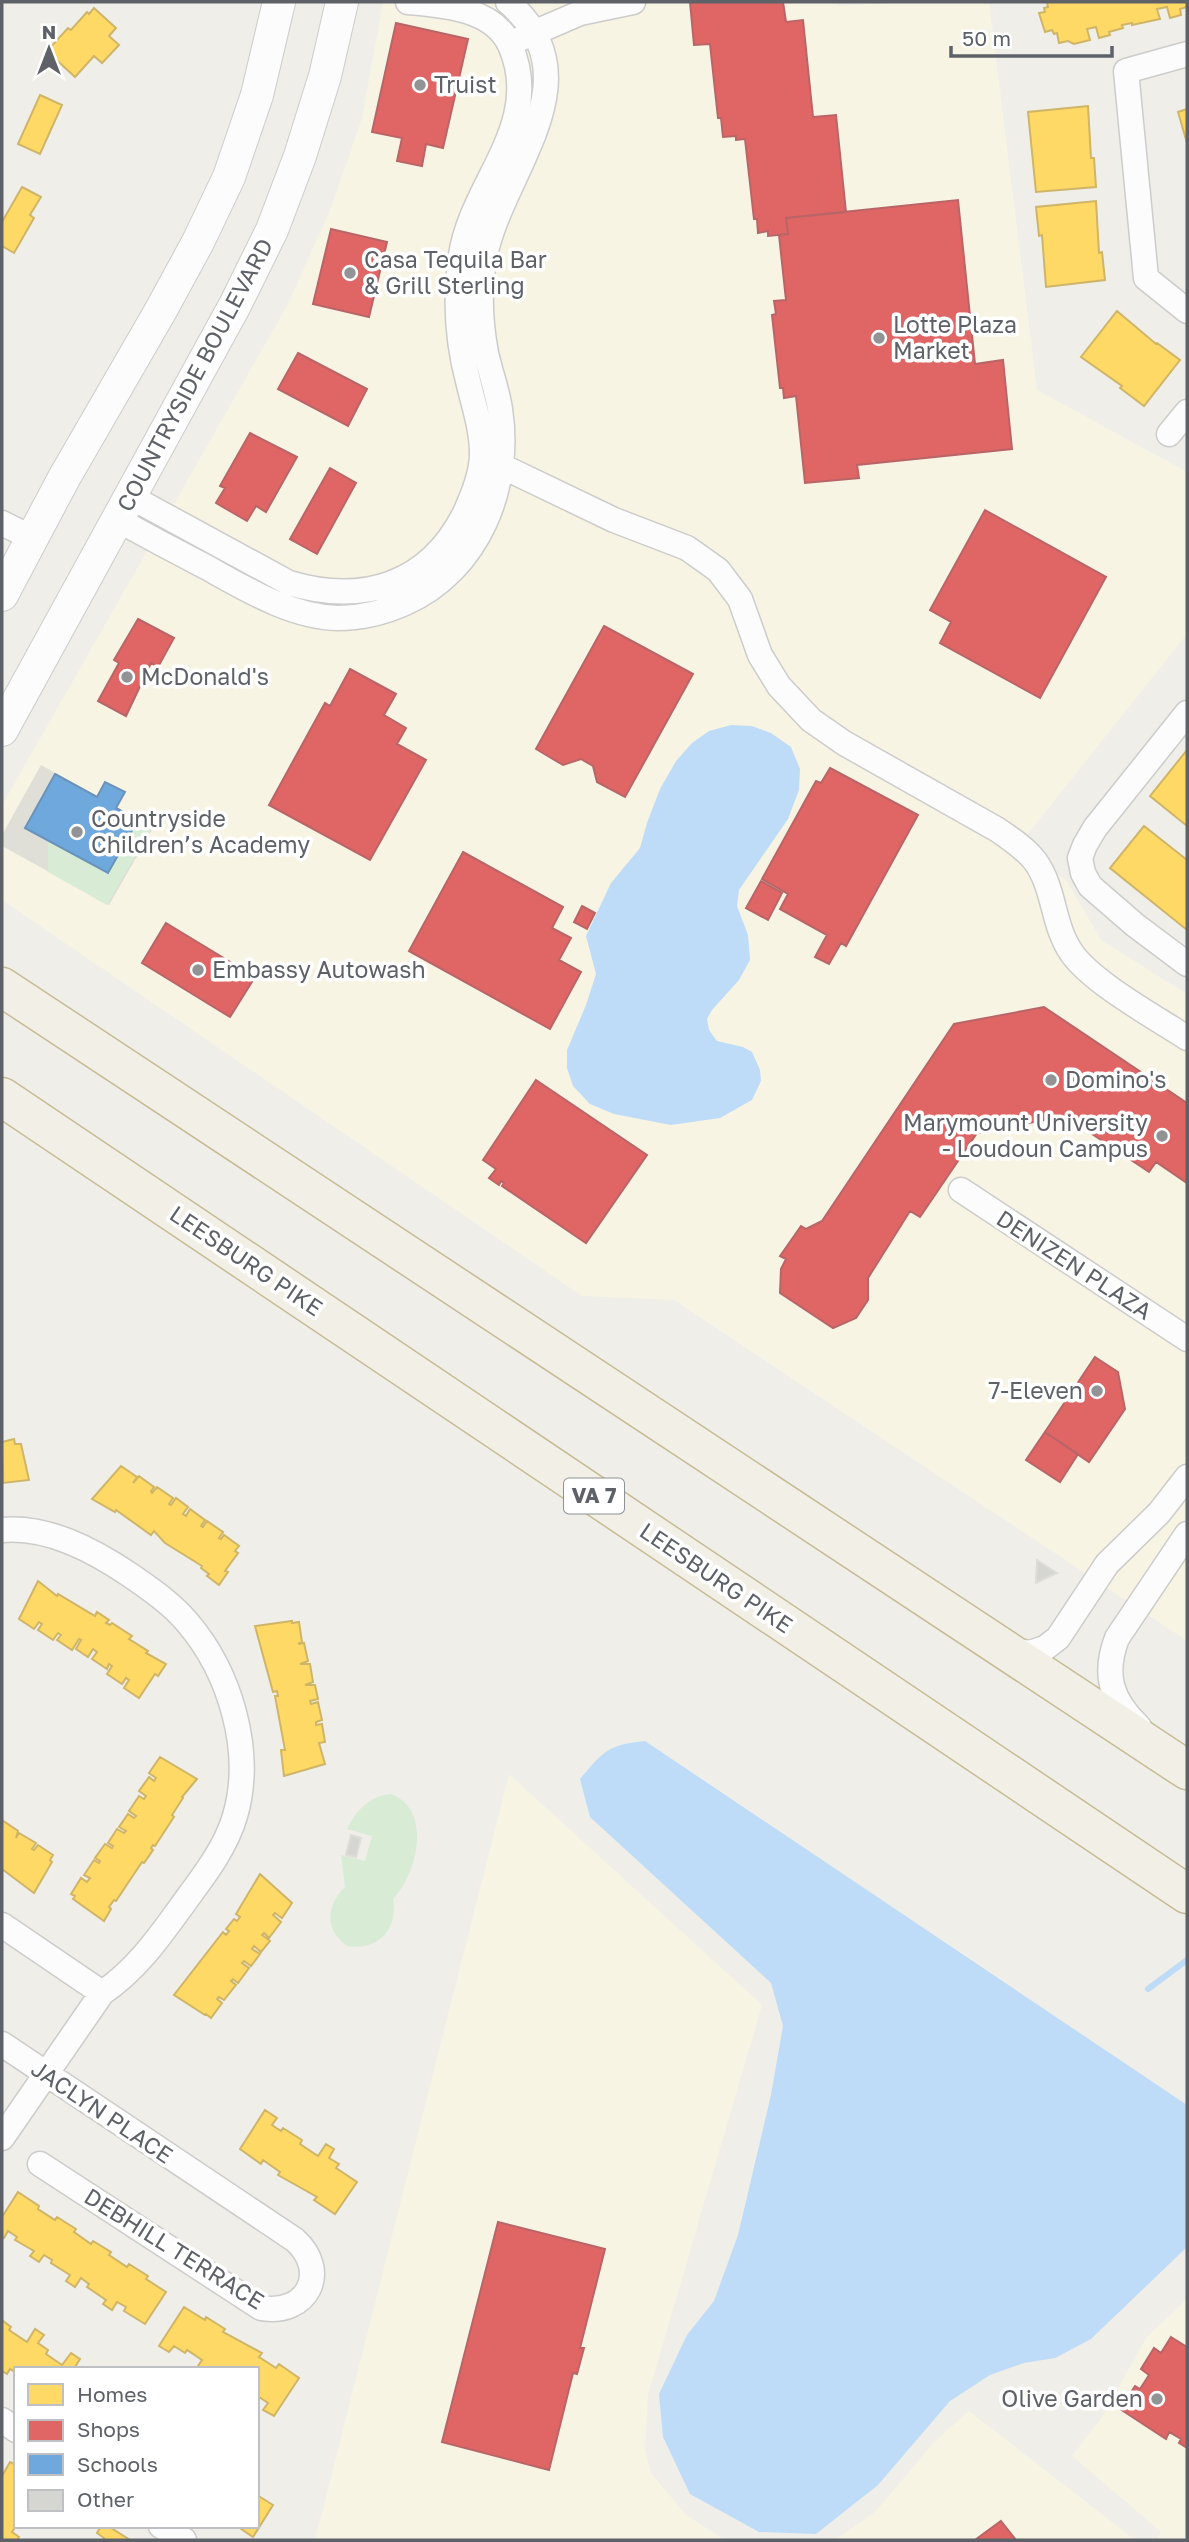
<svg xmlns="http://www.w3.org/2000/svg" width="1189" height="2542" font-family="'Golos Text',sans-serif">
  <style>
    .commercial { fill: #f8f4e3 }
    .education { fill: #dfded7 }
    .green { fill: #d7ebd5 }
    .water { fill: #bedcf8 }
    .homes { fill: #ffd966; stroke: #cfb567; stroke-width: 2 }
    .shops { fill: #e06666; stroke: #b96567; stroke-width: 2 }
    .schools { fill: #6fa8dc; stroke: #6a93b9; stroke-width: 2 }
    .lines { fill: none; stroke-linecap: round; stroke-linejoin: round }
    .stream { stroke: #bedcf8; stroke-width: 6 }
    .building { fill: #d5d5d2; stroke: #deddd8; stroke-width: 2 }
    .minor-casing { stroke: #cccccb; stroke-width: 27 }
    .tertiary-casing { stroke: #cccccb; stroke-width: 34 }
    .trunk-casing { stroke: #c7bb95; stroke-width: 41 }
    .minor { stroke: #fdfcfc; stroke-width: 24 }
    .tertiary { stroke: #fdfcfc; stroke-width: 32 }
    .trunk { stroke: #f2f0e6; stroke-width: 38 }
    .poi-dot { fill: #919395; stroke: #fff; stroke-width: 2.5 }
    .labels { text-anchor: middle; stroke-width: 7; stroke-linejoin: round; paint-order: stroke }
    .shield { fill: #fff; stroke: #8e9195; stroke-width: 2 }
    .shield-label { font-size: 21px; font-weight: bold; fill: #5e6268 }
    .poi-label { font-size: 23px; fill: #5e6268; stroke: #fff; text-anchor: start }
    .street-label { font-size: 23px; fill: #5e6268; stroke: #fff }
  </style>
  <rect width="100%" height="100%" fill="#efeee9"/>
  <path class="commercial" d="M383 2H835L838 6 901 2H989L1037 390 1187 472V634L1019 845 1067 881 1101 940 1187 994V1641L674 1300 582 1296 2 900V805L287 306 331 208 362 118Z
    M509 1774 762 2005 648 2395 645 2450 651 2473 686 2515 725 2540H315Z
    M1187 2299V2540H1156L1161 2532 1072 2456 1102 2417 1146 2338Z
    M969 2411 1135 2540H835L876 2511 935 2441Z"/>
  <path class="education" d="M41 765 153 828 109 905 2 846V835Z"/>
  <path class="green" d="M136 823 150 831 107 905 48 872V840L108 873Z
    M391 1794C433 1810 417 1874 393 1899 398 1930 378 1951 347 1946 324 1929 326 1906 345 1887L341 1855 365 1861 372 1836 347 1829C357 1810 369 1796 391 1794Z"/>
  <path class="water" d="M731 725 752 726 771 733 791 747 800 769 799 790 788 819 739 890 737 906 748 935 750 960 739 980 712 1010 707 1019 709 1030 717 1041 743 1047 752 1052 760 1070 761 1081 752 1100 720 1118 671 1125 614 1114 590 1104 573 1086 567 1068V1050L586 1005 596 974 586 936 611 883 640 848 647 823 660 789 676 761 692 743 709 731Z
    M645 1741 1187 2105V2247L1091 2339 1055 2358 1024 2363 990 2375 950 2401 878 2485 816 2534 759 2532 690 2494 663 2437 659 2394 687 2335 714 2301 738 2235 771 2095 783 2026 771 1983 590 1817 580 1779C604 1751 607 1745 645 1741Z"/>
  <path class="homes" d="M1047 2H1187V7L1180 9 1181 15 1170 18 1167 7 1157 9 1160 19 1132 25V23L1122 25 1123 28 1109 32 1110 35 1099 38 1096 27 1087 29 1090 40 1074 44 1068 41 1059 43 1057 33 1054 34 1052 30 1045 32 1039 13 1045 12 1044 8 1048 7Z
    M94 8 116 28 109 36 119 45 102 63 94 56 75 77 47 51 68 28 71 30 87 12 89 14Z
    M40 95 62 105 40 154 18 144Z
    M1088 106 1091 158H1094L1096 187 1036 192 1028 112Z
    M1187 109V143L1178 112Z
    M22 187 41 197 30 215 34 218 14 253 2 246V222Z
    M1096 201 1099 253 1102 252 1105 280 1046 287 1042 235 1039 236 1036 207Z
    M1117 311 1156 344 1157 343 1180 360 1144 406 1120 388 1122 386 1081 357Z
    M1187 750V826L1150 796Z
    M1144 826 1187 860V930L1110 868Z
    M14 1439 15 1444H21L29 1480 3 1483 2 1442Z
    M121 1466 137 1477 133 1483 139 1476 154 1487 151 1491 152 1493 157 1487 173 1498 169 1504 171 1505 176 1498 188 1507 183 1514 186 1516 190 1509 205 1520 201 1526 203 1527 207 1521 223 1532 219 1538 221 1539 224 1535 239 1546 235 1551 238 1553 225 1571 228 1572 219 1585 207 1576 209 1574 201 1568 202 1566 165 1543 154 1531 151 1535 116 1510 115 1512 92 1499Z
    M38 1581 57 1596 58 1594 95 1616 97 1612 109 1620 106 1623 110 1625 112 1623 132 1636 129 1639 148 1651 146 1653 166 1664 158 1676 155 1674 139 1698 124 1688 129 1680 126 1678 122 1684 107 1674 112 1666 109 1664 107 1669 92 1659 97 1652 93 1649 88 1657 76 1649 81 1640 79 1639 72 1650 57 1640 61 1635 58 1633 53 1640 38 1630 42 1624 39 1622 34 1629 19 1619Z
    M292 1621V1623L299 1622 302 1642 298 1644 304 1643 308 1661 300 1664H310L313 1682 305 1685H315L318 1699 310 1701 311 1704 318 1702 322 1720 316 1722V1725L322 1724 325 1742 319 1743 325 1764 284 1776 281 1750H285L275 1696H278L277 1691 273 1692 255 1626Z
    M160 1757 197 1779 182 1797 183 1798 172 1815 174 1817 155 1846 153 1845 151 1848 153 1850 144 1863 142 1862 116 1901 114 1900 109 1907 111 1909 104 1921 73 1899 75 1896 71 1894 81 1878 87 1882 90 1878 84 1875 94 1860 99 1863 100 1861 95 1858 105 1844 112 1848 113 1846 108 1843 117 1829 124 1833 126 1831 119 1827 128 1814 134 1818 136 1816 129 1811 139 1796 144 1799 146 1796 139 1791 149 1777 154 1781 156 1778 149 1773Z
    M2 1820 18 1831 16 1838 19 1833 36 1843 32 1849 34 1850 38 1845 53 1855 50 1860 52 1862 34 1893 2 1869Z
    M260 1874 292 1903 282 1918 275 1913 273 1915 281 1922 269 1938 264 1933 262 1935 270 1941 261 1952 254 1946 252 1949 260 1954 251 1966 244 1961 242 1963 249 1968 238 1983 233 1979 231 1981 236 1985 224 2000 219 1997 217 1999 222 2003 211 2018 206 2014 205 2015 174 1995 223 1932 226 1935 229 1931 226 1929 234 1919 237 1921 240 1917 236 1914Z
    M265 2110 277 2118 272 2125 281 2131 283 2128 302 2140 300 2144 318 2156 326 2144 334 2149 329 2158 339 2164 336 2168 357 2182 335 2214 314 2200 317 2197 278 2175 280 2172 263 2160 261 2164 240 2149Z
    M18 2192 39 2206 38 2209 55 2220 57 2217 76 2229 74 2232 91 2244 93 2241 111 2252 109 2255 127 2267 129 2264 148 2276 146 2279 166 2292 145 2324 124 2311 126 2307 117 2302 112 2310 103 2304 106 2300 87 2287 89 2284 81 2278 75 2287 66 2281 70 2275 51 2263 52 2260 44 2255 39 2262 30 2256 34 2251 15 2240 17 2237 8 2231 4 2238 2 2237V2217Z
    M184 2307 205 2320 206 2317 225 2329 223 2332 262 2353 259 2357 276 2368 279 2364 299 2378 274 2416 263 2410 268 2403 259 2397 257 2399V2369H196L202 2360 187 2350 185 2353 174 2346 169 2352 159 2346Z
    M2 2320 11 2327 9 2330 27 2342 35 2329 44 2335 38 2343 48 2350 46 2354 62 2365 71 2353 80 2359 75 2367 77 2369H16V2373L10 2369 7 2374 2 2371Z
    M10 2462 16 2465V2526L12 2532 19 2537 17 2540H2V2476Z
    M257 2495 273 2505 253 2537 237 2526H257Z
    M101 2526H108L130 2540H103L104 2538 97 2533Z"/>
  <path class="shops" d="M690 2H783L786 22 803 20 813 117 836 115 846 212 786 218 788 234 768 236V231L758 233 757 219H754L745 139 736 140V136L723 137 721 118H718L710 44 694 45Z
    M396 23 468 39 443 148 426 144 422 166 397 161 402 138 372 132Z
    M958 200 975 364 1003 360 1012 449 857 465 859 478 805 483 796 396 784 398 783 388H780L772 315 776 314 774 301 786 300 779 235 788 234 786 218Z
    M331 229 387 242 369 317 313 304Z
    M298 353 367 389 348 426 278 389Z
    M250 433 297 457 266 512 256 506 247 521 216 503 225 488 220 486Z
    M330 468 356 483 317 554 290 539Z
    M985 510 1106 577 1040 698 940 643 951 622 930 610Z
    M138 619 174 638 158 667 151 663 126 716 98 701 119 663 114 660Z
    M604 626 693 674 625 797 597 782 593 766 581 759 563 765 536 749Z
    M350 669 396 694 384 715 406 728 397 744 426 760 370 860 269 805 325 703 330 706Z
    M830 768 918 815 846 946 841 943 829 964 815 957 827 935 780 909 788 894 762 879 816 781 821 783Z
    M463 852 563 907 552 928 571 938 559 960 581 972 550 1029 409 951Z
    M761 881 782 893 768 920 746 908Z
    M582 906 595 913 587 929 574 922Z
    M166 923 255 977 230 1017 142 963Z
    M1044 1007 1187 1103V1183L1156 1162 1149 1172 1065 1116 977 1133 920 1217 910 1211 868 1278V1300L856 1318 833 1328 780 1293 781 1269 786 1259 780 1256 801 1226 806 1229 822 1221 954 1024Z
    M536 1080 647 1155 586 1243 502 1186 504 1183 501 1181 499 1185 489 1178 496 1169 483 1160Z
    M1095 1357 1118 1372 1125 1409 1089 1462 1045 1432Z
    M1045 1432 1078 1454 1060 1482 1026 1460Z
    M498 2222 605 2249 580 2348H584L577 2374 573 2373 549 2470 442 2442Z
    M1171 2337 1187 2347V2448L1179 2443 1181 2439 1169 2432 1166 2439 1120 2409 1135 2386 1140 2389 1149 2375 1141 2369 1154 2348 1161 2353Z
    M1001 2521 1016 2540H975Z"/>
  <path class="schools" d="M55 774 97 797 105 782 125 792 116 808 138 820 108 873 25 828Z"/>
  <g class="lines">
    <path class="stream" d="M1148 1989 1187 1960"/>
  </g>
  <path class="building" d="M1037 1560 1057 1573 1036 1583Z
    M351 1835 361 1838 356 1857 346 1855Z"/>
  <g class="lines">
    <g class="minor-casing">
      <path id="minor" d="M522 38 580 13 633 2
        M1187 54 1126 71 1146 278 1187 311
        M1169 434 1187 412
        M489 460 614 520 687 548 718 570 740 599 760 655 779 686 811 720 844 743 998 830C1011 839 1026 849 1035 861 1055 888 1052 924 1071 952 1091 982 1155 1017 1187 1038
        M131 497 289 583C363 605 428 585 464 515 472 498 482 473 482 454 482 429 474 406 468 381 457 340 455 297 461 255 472 182 545 124 510 45 493 8 443 5 408 2
        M118 520C147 536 177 552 206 567 246 589 291 617 338 618 361 618 385 612 405 603 479 570 512 486 500 409 497 390 490 371 486 353 481 326 479 296 483 268 493 179 602 83 508 2
        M2 523 32 538
        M1187 713 1095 828 1085 845 1080 858 1083 873 1090 886 1135 925 1187 964
        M961 1190 1187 1339
        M2 1530C48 1526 93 1550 130 1575 150 1589 171 1603 187 1622 230 1672 254 1751 235 1816 225 1850 201 1879 181 1907 158 1939 135 1971 102 1993L2 2138
        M1008 1649 1030 1653 1045 1648 1058 1638 1107 1564 1159 1513 1187 1477
        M1139 1727C1111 1700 1103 1675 1117 1638L1187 1534
        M2 1925 102 1993
        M2 2044 295 2240C330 2272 307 2316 261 2308L40 2164
        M2 2420 16 2430
        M161 2526 184 2540"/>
    </g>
    <g class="tertiary-casing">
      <path id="tertiary" d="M2 595 64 478 161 310 198 242 229 177 257 95 279 2
        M2 730 235 305 272 230 300 156 325 76 342 2"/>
    </g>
    <g class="trunk-casing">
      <path id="trunk" d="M2 987 1187 1770
        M2 1097 1187 1894"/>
    </g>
    <use href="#minor" class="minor"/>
    <use href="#tertiary" class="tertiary"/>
    <use href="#trunk" class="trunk"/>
  </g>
  <g class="poi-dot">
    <circle cx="420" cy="85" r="7"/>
    <circle cx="350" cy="273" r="7"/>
    <circle cx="879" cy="338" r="7"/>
    <circle cx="127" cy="677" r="7"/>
    <circle cx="77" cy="832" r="7"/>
    <circle cx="198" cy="970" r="7"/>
    <circle cx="1051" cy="1080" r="7"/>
    <circle cx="1162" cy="1136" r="7"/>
    <circle cx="1097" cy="1391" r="7"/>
    <circle cx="1157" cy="2399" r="7"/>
  </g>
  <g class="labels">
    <rect class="shield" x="564" y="1478.5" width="60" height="35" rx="5"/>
    <g class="shield-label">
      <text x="594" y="1503">VA 7</text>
    </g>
    <g class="poi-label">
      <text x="434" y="93">Truist</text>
      <text x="364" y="268">Casa Tequila Bar<tspan x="364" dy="26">&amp; Grill Sterling</tspan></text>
      <text x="893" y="333">Lotte Plaza<tspan x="893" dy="26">Market</tspan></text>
      <text x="141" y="685">McDonald's</text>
      <text x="91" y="827">Countryside<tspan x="91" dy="26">Children’s Academy</tspan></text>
      <text x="212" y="978">Embassy Autowash</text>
      <text x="1065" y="1088">Domino's</text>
      <text x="1148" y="1131" text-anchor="end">Marymount University<tspan x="1148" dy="26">- Loudoun Campus</tspan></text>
      <text x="1083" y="1399" text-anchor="end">7-Eleven</text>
      <text x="1143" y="2407" text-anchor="end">Olive Garden</text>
    </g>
    <g class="street-label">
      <text transform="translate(195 375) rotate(-62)" y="8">COUNTRYSIDE BOULEVARD</text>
      <text transform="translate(246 1261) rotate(34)" y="8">LEESBURG PIKE</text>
      <text transform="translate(1074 1265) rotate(33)" y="8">DENIZEN PLAZA</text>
      <text transform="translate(716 1578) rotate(34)" y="8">LEESBURG PIKE</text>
      <text transform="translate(102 2112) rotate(34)" y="8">JACLYN PLACE</text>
      <text transform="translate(174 2249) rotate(32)" y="8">DEBHILL TERRACE</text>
    </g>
  </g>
  <rect width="1189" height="2542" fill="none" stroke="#5e6268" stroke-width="7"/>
  <rect x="14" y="2367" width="245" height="161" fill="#ffffff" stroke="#bfc0c3" stroke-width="2"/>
  <rect x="28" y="2384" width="35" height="21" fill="#ffd966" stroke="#bfc0c3" stroke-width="2"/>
  <text x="77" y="2402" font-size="21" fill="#5e6268">Homes</text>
  <rect x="28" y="2420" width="35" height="21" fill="#e06666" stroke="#bfc0c3" stroke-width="2"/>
  <text x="77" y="2437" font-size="21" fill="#5e6268">Shops</text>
  <rect x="28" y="2454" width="35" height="21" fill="#6fa8dc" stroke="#bfc0c3" stroke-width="2"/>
  <text x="77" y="2472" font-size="21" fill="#5e6268">Schools</text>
  <rect x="28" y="2490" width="35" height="21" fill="#d5d5d2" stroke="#bfc0c3" stroke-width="2"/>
  <text x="77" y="2507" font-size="21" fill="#5e6268">Other</text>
  <g transform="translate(49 49)" stroke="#ffffff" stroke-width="5" paint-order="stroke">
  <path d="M0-5L12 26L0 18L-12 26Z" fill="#5e6268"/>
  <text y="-10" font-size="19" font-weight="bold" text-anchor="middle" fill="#5e6268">N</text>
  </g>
  <path d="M951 46v10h161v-10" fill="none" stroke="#5e6268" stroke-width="3.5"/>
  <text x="962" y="46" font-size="21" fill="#5e6268" stroke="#ffffff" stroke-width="5" paint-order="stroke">50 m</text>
</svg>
